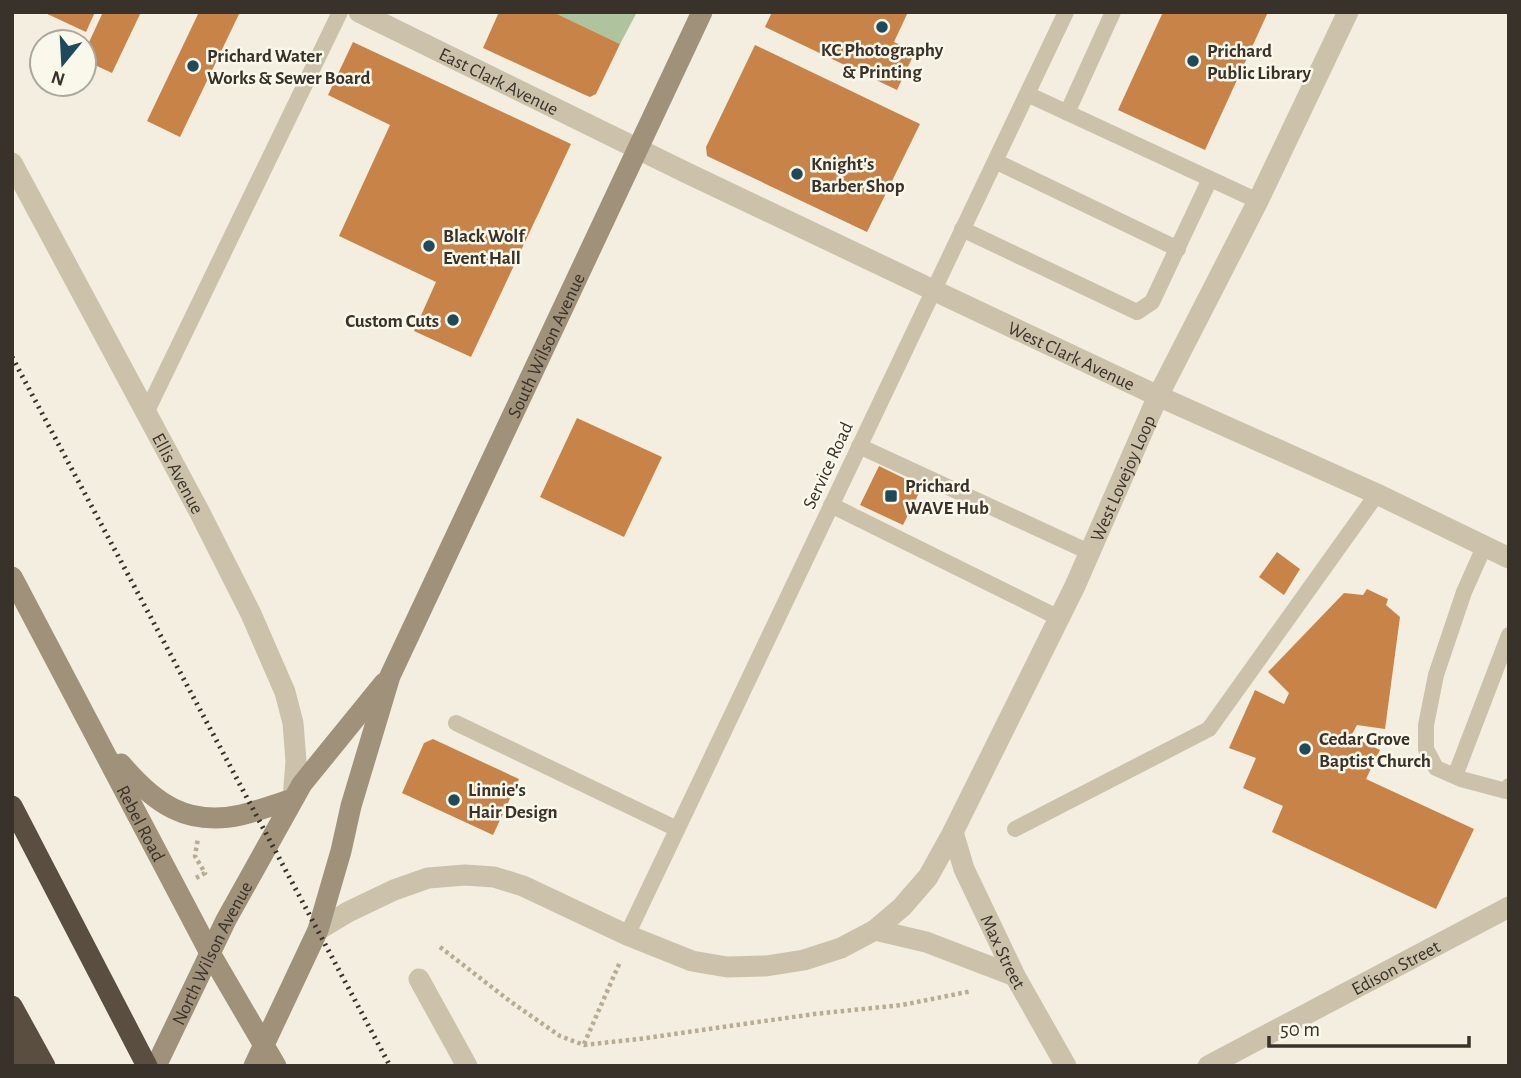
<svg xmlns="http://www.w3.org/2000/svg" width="1521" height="1078" font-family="'Alegreya Sans',sans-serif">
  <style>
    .green { fill: #aec39e }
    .building { fill: #c88448 }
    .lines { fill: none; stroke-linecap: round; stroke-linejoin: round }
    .path { stroke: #b8ac94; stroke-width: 4.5; stroke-dasharray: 3.5 3.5; stroke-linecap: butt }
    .lane { stroke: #ccc1aa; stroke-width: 16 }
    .street { stroke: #ccc1aa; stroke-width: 21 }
    .secondary { stroke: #a0917b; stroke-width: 21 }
    .highway { stroke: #5a4e41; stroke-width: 21 }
    .rail { stroke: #39322a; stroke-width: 5; stroke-dasharray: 2 5; stroke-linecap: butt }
    .poi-dot { fill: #1e4a5c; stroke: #faf7eb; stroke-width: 2.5 }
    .labels { text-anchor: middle; stroke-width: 5; stroke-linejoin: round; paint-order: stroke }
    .poi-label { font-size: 19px; font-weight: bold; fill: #39322a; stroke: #faf7eb; text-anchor: start }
    .street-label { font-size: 19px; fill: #39322a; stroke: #faf7eb }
  </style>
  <rect width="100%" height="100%" fill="#f3eedf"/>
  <path class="green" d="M553 12H637L620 44Z"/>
  <path class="building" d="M43 12H95L86 32Z
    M103 12H141L112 73 84 60V53Z
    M199 12H240L180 137 147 121Z
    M499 12H553L620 44 596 94 590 97 583 94 483 48Z
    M772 12H908L894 42 915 52 897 90 765 27Z
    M1163 12H1268L1205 150 1118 110Z
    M353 42 571 144 471 357 414 331 436 282 339 236 390 125 328 95Z
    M755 45 920 124 867 232 707 156 706 147Z
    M577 418 662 457 624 537 540 497Z
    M879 466 922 487 903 525 860 505Z
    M1277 552 1300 569 1284 595 1259 577Z
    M1367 589 1388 599 1386 605 1400 617 1385 729 1357 725 1351 736 1380 750 1366 779 1474 829 1436 909 1272 832 1283 806 1243 788 1256 758 1229 748 1255 690 1284 704 1289 693 1268 672 1344 593 1363 595Z
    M433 739 519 779 493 835 402 793 424 743Z"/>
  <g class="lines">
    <path class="path" d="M196 878 205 873 195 856 198 838
      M440 947 511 1002 560 1036 584 1045 639 1039 814 1014 902 1005 972 991
      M584 1044 620 962"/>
    <path class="lane" d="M1027 94 1258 201
      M1067 113 1113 12
      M995 161 1178 249
      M962 229 1137 312 1152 302 1210 179
      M146 413 340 12
      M859 446 1091 553
      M831 505 1059 618
      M1484 547 1464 592 1436 675 1426 725V749L1436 768 1461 779 1506 791 1509 786
      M456 723 677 829
      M1455 776 1509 635
      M1015 829 1209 729 1377 494
      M627 935 1066 12"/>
    <g class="street">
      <path id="s1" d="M359 12 687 173 933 290 1158 396 1377 494 1509 558"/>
      <path id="s2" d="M12 163 200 513 251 614 285 692 293 723 296 761 293 799"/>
      <path id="s3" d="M953 832 964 869 997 938 1015 976 1066 1066"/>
      <path id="s4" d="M318 930 348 912 394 890 428 878 465 875 494 877 523 886 627 935 692 961 727 967 766 966 804 960 841 948 875 930 902 907 928 877 953 832 1075 586 1158 396 1258 201 1348 12"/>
      <path d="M875 930 926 942 1015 976"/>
      <path d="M419 979 467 1066"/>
      <path id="s5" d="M1208 1066 1509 907"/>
    </g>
    <g class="secondary">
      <path id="s6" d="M12 577 210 953 276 1066"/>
      <path d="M121 764C154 803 187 827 241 815 258 811 276 804 293 799"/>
      <path id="s7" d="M156 1066 226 920 302 784 384 683"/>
      <path id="s8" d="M254 1066 318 930 341 851 351 806 390 676 702 12"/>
    </g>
    <path class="highway" d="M12 806 147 1066
      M12 1006 45 1066
      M12 1034 26 1066"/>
    <path class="rail" d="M12 357 390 1066"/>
  </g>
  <g class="poi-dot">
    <circle cx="882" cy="27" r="7"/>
    <circle cx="1193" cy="61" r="7"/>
    <circle cx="193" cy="66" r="7"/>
    <circle cx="797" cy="174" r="7"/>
    <circle cx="429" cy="246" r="7"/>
    <circle cx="453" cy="320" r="7"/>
    <rect x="884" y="489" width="14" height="14" rx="3.5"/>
    <circle cx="1305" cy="749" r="7"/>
    <circle cx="454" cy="800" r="7"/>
  </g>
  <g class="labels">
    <g class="poi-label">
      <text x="882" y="56" text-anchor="middle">KC Photography<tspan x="882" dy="22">&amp; Printing</tspan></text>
      <text x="1207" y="57">Prichard<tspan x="1207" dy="22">Public Library</tspan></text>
      <text x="207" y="62">Prichard Water<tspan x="207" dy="22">Works &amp; Sewer Board</tspan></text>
      <text x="811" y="170">Knight's<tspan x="811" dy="22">Barber Shop</tspan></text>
      <text x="443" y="242">Black Wolf<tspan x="443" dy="22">Event Hall</tspan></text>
      <text x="439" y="327" text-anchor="end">Custom Cuts</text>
      <text x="905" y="492">Prichard<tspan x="905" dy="22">WAVE Hub</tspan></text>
      <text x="1319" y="745">Cedar Grove<tspan x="1319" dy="22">Baptist Church</tspan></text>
      <text x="468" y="796">Linnie's<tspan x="468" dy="22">Hair Design</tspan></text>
    </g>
    <g class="street-label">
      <text dy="7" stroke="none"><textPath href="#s1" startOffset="156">East Clark Avenue</textPath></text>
      <text dy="7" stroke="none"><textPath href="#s8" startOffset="780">South Wilson Avenue</textPath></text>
      <text dy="7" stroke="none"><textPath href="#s1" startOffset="791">West Clark Avenue</textPath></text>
      <text transform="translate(827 465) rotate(-65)" y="7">Service Road</text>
      <text dy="7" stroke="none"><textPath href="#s2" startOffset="352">Ellis Avenue</textPath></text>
      <text dy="7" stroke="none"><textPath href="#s4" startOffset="1113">West Lovejoy Loop</textPath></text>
      <text dy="7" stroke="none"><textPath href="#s6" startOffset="278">Rebel Road</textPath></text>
      <text dy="7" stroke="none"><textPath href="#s3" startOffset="130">Max Street</textPath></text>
      <text dy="7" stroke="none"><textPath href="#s7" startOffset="126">North Wilson Avenue</textPath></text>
      <text dy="7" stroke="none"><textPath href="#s5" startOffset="212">Edison Street</textPath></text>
    </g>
  </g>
  <rect width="1521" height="1078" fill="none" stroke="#39322a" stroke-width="28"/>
  <g transform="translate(63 63) rotate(198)"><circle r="33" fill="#faf7eb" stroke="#ada89e" stroke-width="2"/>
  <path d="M0-5L12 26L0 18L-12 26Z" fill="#1e4a5c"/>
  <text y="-10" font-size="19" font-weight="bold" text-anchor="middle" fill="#39322a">N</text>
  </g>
  <path d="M1269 1036v10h200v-10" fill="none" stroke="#39322a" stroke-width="3.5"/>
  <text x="1280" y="1036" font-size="21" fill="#39322a" stroke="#faf7eb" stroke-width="5" paint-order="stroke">50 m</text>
</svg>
